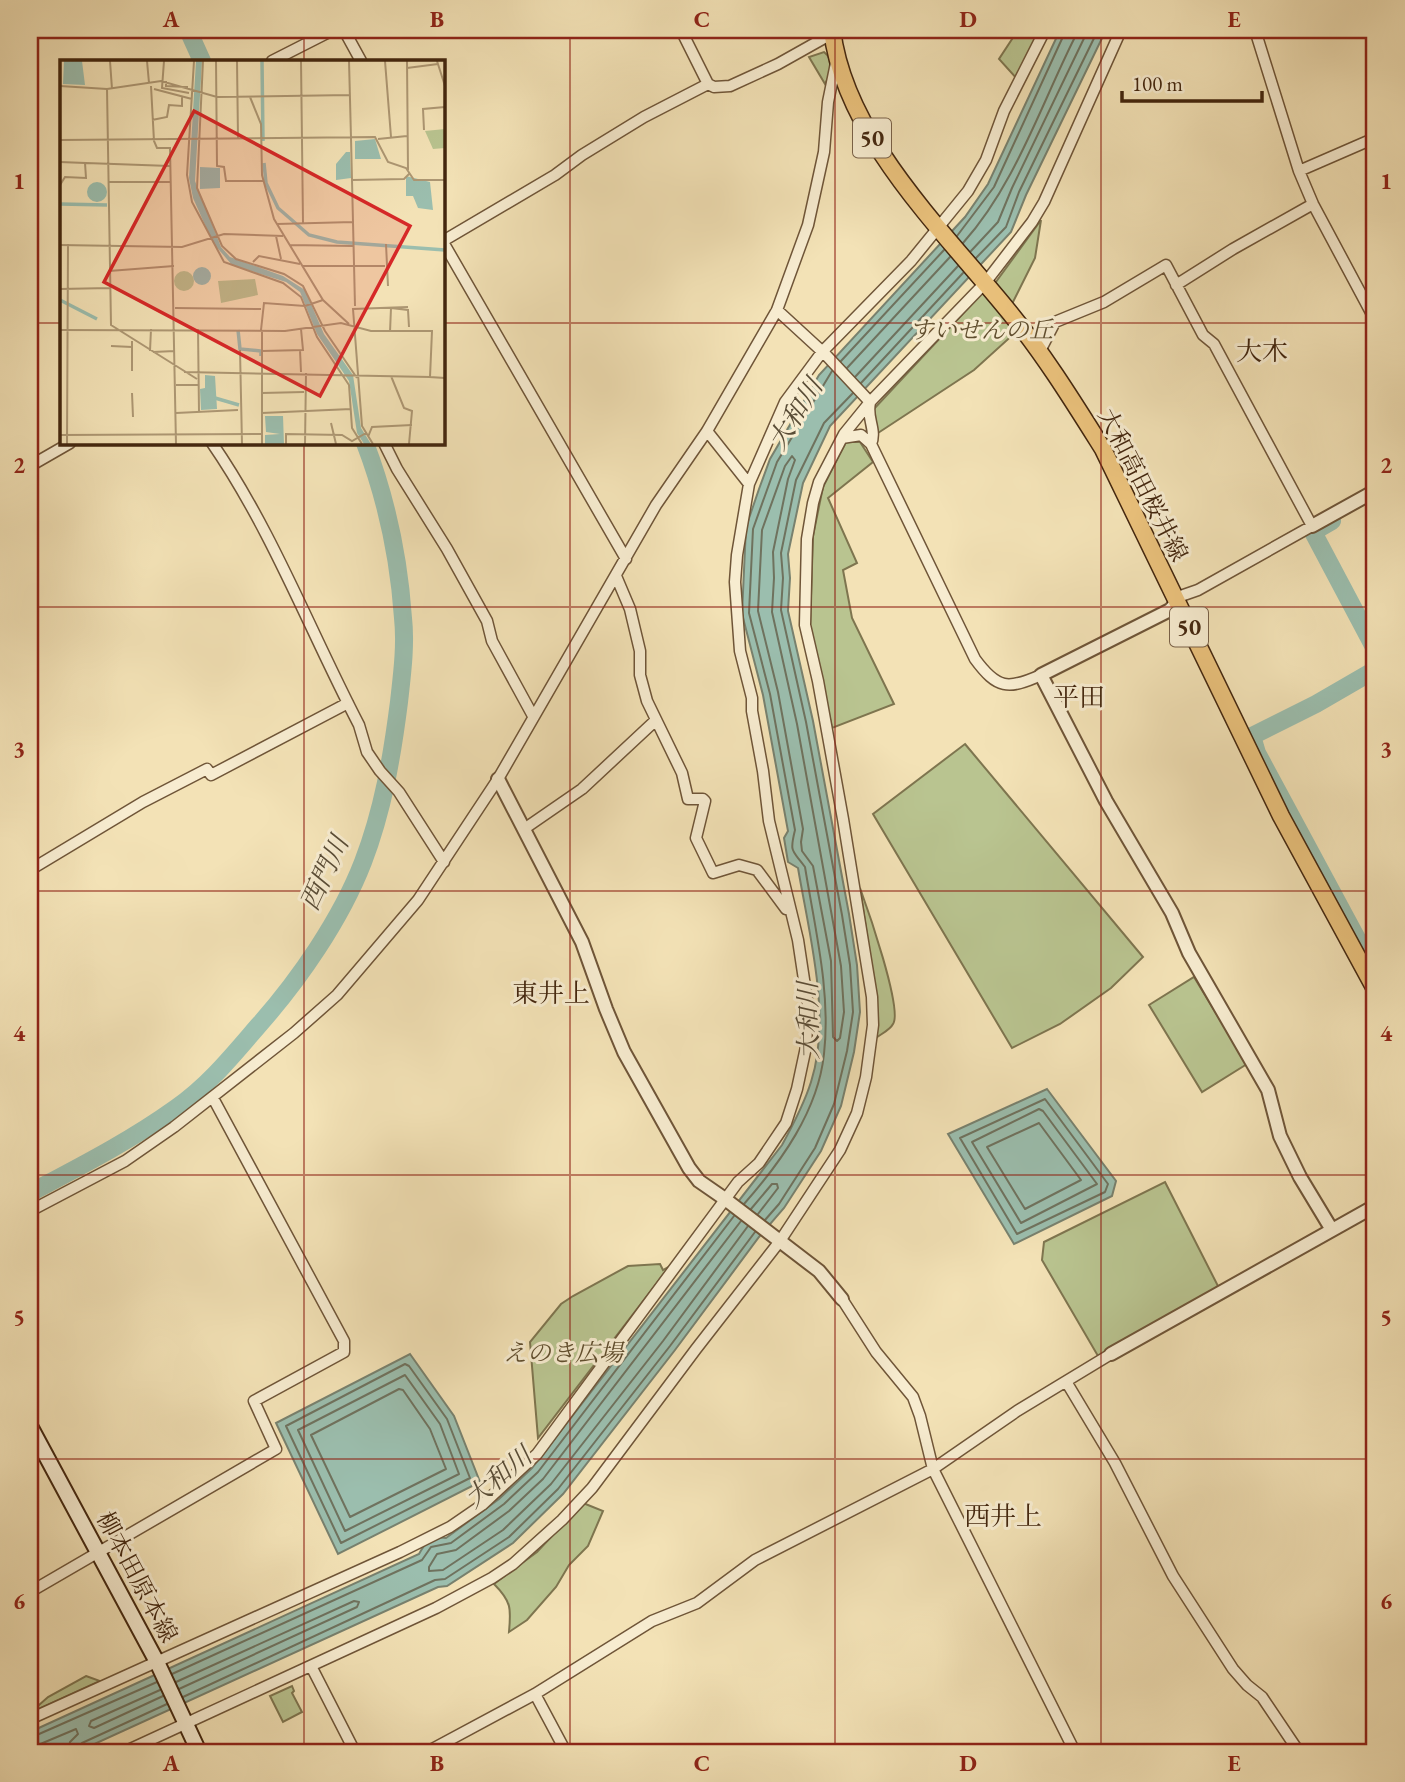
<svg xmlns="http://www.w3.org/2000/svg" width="1405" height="1782" font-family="'EB Garamond','Noto Serif JP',serif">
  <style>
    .green { fill: #b9c490; stroke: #7e754f; stroke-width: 2 }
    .water { fill: #9bbeae; stroke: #78816e; stroke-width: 2 }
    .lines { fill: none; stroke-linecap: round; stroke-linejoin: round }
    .shore { stroke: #6f725e; stroke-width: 2 }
    .river { stroke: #9bbeae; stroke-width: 18 }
    .minor-casing { stroke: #6f5538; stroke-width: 13 }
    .tertiary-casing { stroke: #6f5538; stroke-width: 16 }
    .secondary-casing { stroke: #43260e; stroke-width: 18 }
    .primary-casing { stroke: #43260e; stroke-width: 19 }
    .minor { stroke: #f7ecd0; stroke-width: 10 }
    .tertiary { stroke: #f7ecd0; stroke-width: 12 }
    .secondary { stroke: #f7ecd0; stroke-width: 14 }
    .primary { stroke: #eac17b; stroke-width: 16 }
    .grid { fill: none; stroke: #8f2418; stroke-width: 2; stroke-opacity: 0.55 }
    .labels { text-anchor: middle; stroke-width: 6; stroke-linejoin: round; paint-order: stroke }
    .shield { fill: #f7ecd0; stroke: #796148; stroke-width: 2 }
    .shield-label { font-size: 23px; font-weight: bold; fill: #43260e }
    .park-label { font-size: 24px; font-style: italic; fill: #604e2e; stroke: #f7ecd0 }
    .street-label { font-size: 24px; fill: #43260e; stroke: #f7ecd0 }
    .neighbourhood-label { font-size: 26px; fill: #43260e; stroke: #f7ecd0 }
    .water-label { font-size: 26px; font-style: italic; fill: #594c36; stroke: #f7ecd0 }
    .inset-river { fill: none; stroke: #9bbeae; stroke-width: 3.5 }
    .inset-road { fill: none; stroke: #ad9773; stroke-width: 2 }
    .view { fill: #d62828; fill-opacity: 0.15; stroke: #d62828; stroke-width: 3.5 }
    .inset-edge { fill: none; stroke: #43260e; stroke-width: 3.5 }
    .neatline { fill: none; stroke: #8f2418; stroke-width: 2.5 }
    .grid-label { font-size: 23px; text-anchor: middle; font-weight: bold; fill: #8f2418 }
  </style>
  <rect width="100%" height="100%" fill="#f3e2b6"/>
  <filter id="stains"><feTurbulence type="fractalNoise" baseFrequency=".00286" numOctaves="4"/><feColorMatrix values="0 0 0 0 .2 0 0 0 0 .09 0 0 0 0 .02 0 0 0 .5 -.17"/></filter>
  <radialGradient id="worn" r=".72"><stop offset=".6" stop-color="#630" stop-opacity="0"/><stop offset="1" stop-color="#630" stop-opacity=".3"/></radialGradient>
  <path class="green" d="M1018 30H1028L1039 38 1018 80 999 59Z
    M824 52C835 61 831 73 825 84L809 57Z
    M1041 220 1035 258 1010 308 993 286Z
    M983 292 1016 332 974 370 878 433 872 411Z
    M846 442H860L873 462 828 498 857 563 843 570 852 618 894 704 832 728 810 626 813 536 823 487Z
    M965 744 1143 957 1111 988 1060 1024 1012 1048 873 814Z
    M860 888C867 907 903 1010 893 1024 890 1030 881 1034 876 1038L877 1004Z
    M1194 977 1247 1064 1202 1092 1149 1005Z
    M1165 1182 1219 1288 1098 1356 1042 1260 1044 1242Z
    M660 1264 663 1270 670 1266 538 1438 530 1342 561 1304 573 1296 628 1266Z
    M583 1503 603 1511 588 1546 569 1565 556 1587 527 1620 509 1632C511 1609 512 1602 494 1584L537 1552Z
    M86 1676 100 1681 30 1713 48 1697Z
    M292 1686 294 1691 292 1693 302 1712 283 1722 270 1696Z"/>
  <path class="water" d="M1060 30H1106L1026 195 1011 232 830 426 803 483 788 554 790 578 788 611 813 721 849 914 857 965 860 1012 854 1052 841 1106 821 1151 784 1208 759 1237 675 1350 563 1494 513 1543 447 1586 438 1587 77 1752H30V1732L419 1554C426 1541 431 1536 446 1538L499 1499 532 1468 782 1145C793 1125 804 1104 811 1082 832 1017 809 934 798 868L788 862 784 838 788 831 763 695 742 614 746 527 759 489 770 459 819 375 965 217 988 184Z
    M1047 1089 1116 1181 1112 1196 1014 1244 948 1134Z
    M410 1354 454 1416 480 1482 338 1554 276 1423Z"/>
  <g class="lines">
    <path class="shore" d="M957 236 994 187 1066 30
      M963 243C1015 185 1040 107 1074 39L1075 30
      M971 251 998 222 1012 188 1088 30
      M976 258 1006 227 1019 192 1098 30
      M841 361 944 250
      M847 368 950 257
      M855 377 958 266
      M861 383 963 273
      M792 456 795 460 788 479 773 552 774 578 772 612 797 724 841 966 844 1012 840 1038 837 1041 833 1037 831 961 813 866 802 851 801 842 803 829 778 692 758 611 762 530 785 466Z
      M1045 1099 1108 1184 1105 1192 1017 1234 960 1138Z
      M1039 1109 1043 1111 1097 1184 1021 1223 972 1142Z
      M1039 1123 1081 1180 1025 1209 987 1147Z
      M744 1204C781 1162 818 1111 824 1054 831 992 815 929 805 867 793 850 789 854 795 830L770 694 749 613 753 529 777 462 832 371
      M751 1209 772 1184H777L778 1188 758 1214
      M765 1220 779 1204 815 1148 834 1104 847 1051 853 1012 850 965 842 915 806 722 781 610 783 578 781 553 796 480 824 423 853 393
      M741 1221 543 1479 509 1511 456 1550 437 1554 429 1567V1571L443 1570 503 1530 551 1484 663 1341 748 1226
      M405 1364 409 1366 447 1419 470 1478 341 1543 286 1426Z
      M405 1375 440 1424 459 1474 345 1531 298 1430Z
      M399 1389 403 1390 430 1429 446 1469 350 1517 311 1435Z
      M172 1674 422 1560 431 1547 451 1543 504 1504 538 1472 734 1216
      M176 1682 354 1601 359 1602 357 1607 179 1689
      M160 1690 91 1721 89 1726 94 1728 163 1696
      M183 1697 435 1580 445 1579 509 1537 558 1489 670 1346 755 1232
      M30 1738 157 1682
      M30 1747 38 1745 76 1729 78 1734 70 1742 68 1752
      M77 1752 78 1747 82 1743 167 1704"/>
    <path class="river" d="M188 30 202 61
      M1332 521 1313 532 1375 649
      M1375 663 1373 671 1316 704 1252 736 1257 753 1375 972
      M30 1193C79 1167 130 1141 176 1108 208 1086 233 1055 258 1026 299 980 341 919 363 862 383 810 392 757 399 702 402 675 406 645 403 618 399 559 386 498 365 443"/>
    <g class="minor-casing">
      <path id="minor" d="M344 30 361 61
        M681 30 708 84 714 87 730 86 778 64 835 32
        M1255 30 1299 171 1313 204 1375 320
        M272 61 333 30
        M1299 171 1375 138
        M443 241 555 175 582 155 644 117 708 84
        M443 242 626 559
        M1176 285 1233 249 1313 204
        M777 310 826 355 870 402
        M1039 353 1055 322 1104 302 1166 265 1203 335 1214 344 1312 526 1198 590 1175 598
        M870 403C866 417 877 430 871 444L975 659C997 689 1008 690 1041 675
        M707 431 749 484
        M842 438 861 435 871 444
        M212 443C272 530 310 631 359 725L367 752 380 771 399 792 444 862
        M384 443 397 469 447 549 487 621 492 641 533 716
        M30 466 70 443
        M616 576 630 609 640 651V675L647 701 682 773 688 799H703L705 801 696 838 713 873 739 865 757 870 786 909
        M524 829 582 789 656 720
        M30 870 143 802 207 769 211 775 348 703
        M30 1211 125 1161 174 1127 294 1033 337 995 418 900 498 779 656 505 707 431 777 310 808 225 824 152 828 102 836 63
        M842 1299 876 1352 913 1397 920 1416 933 1469 1075 1752
        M1067 1383 1115 1463 1173 1576 1233 1669 1247 1685 1262 1697 1299 1752
        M30 1592 276 1449 254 1401 344 1352V1341L213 1098
        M311 1666 355 1752
        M535 1694 566 1752
        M30 1719 400 1552 450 1527 482 1505 537 1454 738 1182 759 1163 786 1123 797 1089 806 1047 808 1006 798 940 769 821 763 771 752 711V698L740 651 735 582 737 555 749 484 785 402 822 352 911 261 968 191 986 160 1004 111 1045 30
        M124 1752 436 1608 492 1578 513 1564 562 1520 592 1488 696 1349 780 1241 840 1150 857 1113 866 1077 873 1025 872 997 843 819 818 681 805 625 807 539 813 503 819 482 844 434 870 402 985 283 1032 222 1044 202 1121 30
        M427 1752 535 1694 652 1621 697 1603 755 1560 933 1469 1017 1411 1111 1354"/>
    </g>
    <g class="tertiary-casing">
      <path id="tertiary" d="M1312 526 1375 491
        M1177 602 1170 610 1041 675 1106 801 1172 913 1189 953 1268 1090 1280 1136 1300 1177 1332 1230
        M498 779 582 942 606 1009 624 1052 689 1168 699 1181 725 1199 819 1271 842 1299
        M1111 1354 1375 1206
        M1373 1752 1375 1751"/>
    </g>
    <g class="secondary-casing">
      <path id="secondary" d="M30 1426 157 1662 199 1752"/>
    </g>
    <g class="primary-casing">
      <path id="primary" d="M832 30C845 138 944 231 1010 313 1045 356 1074 403 1103 449L1281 816 1375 989"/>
    </g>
    <use href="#minor" class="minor"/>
    <use href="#tertiary" class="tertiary"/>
    <use href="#secondary" class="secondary"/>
    <use href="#primary" class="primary"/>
  </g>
  <path class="grid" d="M304 30V61M570 30V1752M835 30V1752M1101 30V1752M30 323H61M443 323H1375M304 443V1752M30 607H1375M30 891H1375M30 1175H1375M30 1459H1375"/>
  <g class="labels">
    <g class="shield">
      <rect x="853" y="118.5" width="38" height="39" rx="5"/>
      <rect x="1170" y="607.5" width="38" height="39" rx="5"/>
    </g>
    <g class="shield-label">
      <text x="872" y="146">50</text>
      <text x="1189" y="635">50</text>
    </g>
    <g class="park-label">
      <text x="981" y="338">すいせんの丘</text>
      <text x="563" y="1361">えのき広場</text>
    </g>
    <g class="street-label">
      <text transform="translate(1143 485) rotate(63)" y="8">大和高田桜井線</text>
      <text transform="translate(137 1577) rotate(62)" y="8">柳本田原本線</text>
    </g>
    <g class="neighbourhood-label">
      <text x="1262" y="360">大木</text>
      <text x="1079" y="706">平田</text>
      <text x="551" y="1002">東井上</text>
      <text x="1003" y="1525">西井上</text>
    </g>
    <g class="water-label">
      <text transform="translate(795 414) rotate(-58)" y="9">大和川</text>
      <text transform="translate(324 873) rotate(-65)" y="9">西門川</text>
      <text transform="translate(808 1021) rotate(-91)" y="9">大和川</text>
      <text transform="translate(498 1477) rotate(-40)" y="9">大和川</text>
    </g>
  </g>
  <g transform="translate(60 60)">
    <rect width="385" height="385" fill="#f3e2b6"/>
    <path d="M385 69V88L373 89 365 71ZM114 221a10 10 0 1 1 20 0a10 10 0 1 1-20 0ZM195 219 198 235 161 243 158 221Z" fill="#b9c490"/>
    <path d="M4 1H22L25 25 3 24ZM136 1H142L135 121 161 187 170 197 223 216 245 230 264 274 293 315 301 368 311 384H304L297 373 289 321 257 274 240 232 226 222 172 205 153 183 133 138 129 118ZM315 79 321 99H295V81ZM286 92H290L291 118 276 120V104ZM140 107 160 108V128L140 129ZM346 116 370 122 373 150 358 148 353 136H346ZM27 132a10 10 0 1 1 20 0a10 10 0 1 1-20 0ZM133 216a9 9 0 1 1 18 0a9 9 0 1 1-18 0ZM145 315 155 316 157 349 141 350 140 329 145 328ZM205 356H223L224 384H205V375L220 374 206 372Z" fill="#9bbeae"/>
    <path class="inset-river" d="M202 1 203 81M204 103 206 123 218 148 249 175 277 182 385 190M0 144 47 145M0 240 37 259M178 270 180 289 201 291V296M155 338 179 345"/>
    <path class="inset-road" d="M50 1 52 29M87 1 89 23M104 1 102 28 129 33M134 1 127 115 132 142 164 202 223 223 241 237 257 277 289 325 292 368 302 384M143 1 137 128 162 186 176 199 224 214 243 226 265 271 297 318M156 1 157 106 164 107 166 121H203M177 1 178 78M241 1 243 163M289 1 291 78M325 1 331 77M347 1 348 110M377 1 385 26M347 8 378 4M106 21V26L128 27M0 26 47 29 101 21 157 37 290 35M91 26 94 81 97 88H110L116 384M47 29 51 265 137 319M94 29 132 39M190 37 201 64 202 115 214 159 263 240 289 264M92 60 107 57 109 45 122 46V36M364 70 363 49 385 47M291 78 295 246M318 79 347 76M0 80 315 77 328 102 346 108 354 120H385M0 102 25 103 26 118 5 117 0 125M26 103 110 106M292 120 344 119 349 114M49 122H110M217 164 293 162M216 176 221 199M326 184 328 226M0 185 122 187 164 174 223 176M230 185 293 186M193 202 199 196 240 204M242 206H325M49 211 114 206M0 229 50 228M115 248 201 249M138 269 139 352M0 270 225 271 281 263 311 271H372L370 317 385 318M201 270 204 243 245 246 263 240M330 272 331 248 348 250 349 267M72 281V311M51 286 72 287M180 290 182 384M240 290 241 312M90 291 91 269M202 291 243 290 241 269M93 292 115 291M124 312 370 317M331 316 344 348 352 351 349 384M116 325H138M72 333 73 357M202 333 244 332M116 353 178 350M202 353 291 349M271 363 276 384M0 375 202 374M308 377 312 367 352 365M7 384 8 184M202 384V270M226 384V374L282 375 292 381 306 373M245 384 246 313M313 384 302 366 293 249 348 247"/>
    <path class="view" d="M134 51 350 166 260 336 44 222Z"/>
    <rect width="385" height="385" class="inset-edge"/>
  </g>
  <rect width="1405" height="1782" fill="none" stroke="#f3e2b6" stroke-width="77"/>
  <path d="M1122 91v10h140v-10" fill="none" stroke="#43260e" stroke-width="3.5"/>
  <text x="1132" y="91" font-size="21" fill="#43260e" stroke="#f7ecd0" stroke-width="5" paint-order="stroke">100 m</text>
  <rect x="38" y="38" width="1328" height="1706" class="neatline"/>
  <g class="grid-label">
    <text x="171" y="27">A</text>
    <text x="437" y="27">B</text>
    <text x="702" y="27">C</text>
    <text x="968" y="27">D</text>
    <text x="1234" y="27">E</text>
    <text x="19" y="189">1</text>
    <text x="1386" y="189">1</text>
    <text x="19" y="473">2</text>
    <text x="1386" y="473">2</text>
    <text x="19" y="757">3</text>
    <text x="1386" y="757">3</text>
    <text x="19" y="1041">4</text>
    <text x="1386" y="1041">4</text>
    <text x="19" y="1325">5</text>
    <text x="1386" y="1325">5</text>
    <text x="19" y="1609">6</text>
    <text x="1386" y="1609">6</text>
    <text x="171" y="1771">A</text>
    <text x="437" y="1771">B</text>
    <text x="702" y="1771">C</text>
    <text x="968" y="1771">D</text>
    <text x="1234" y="1771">E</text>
  </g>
  <rect width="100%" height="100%" filter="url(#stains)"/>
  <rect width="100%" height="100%" fill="url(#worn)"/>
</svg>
